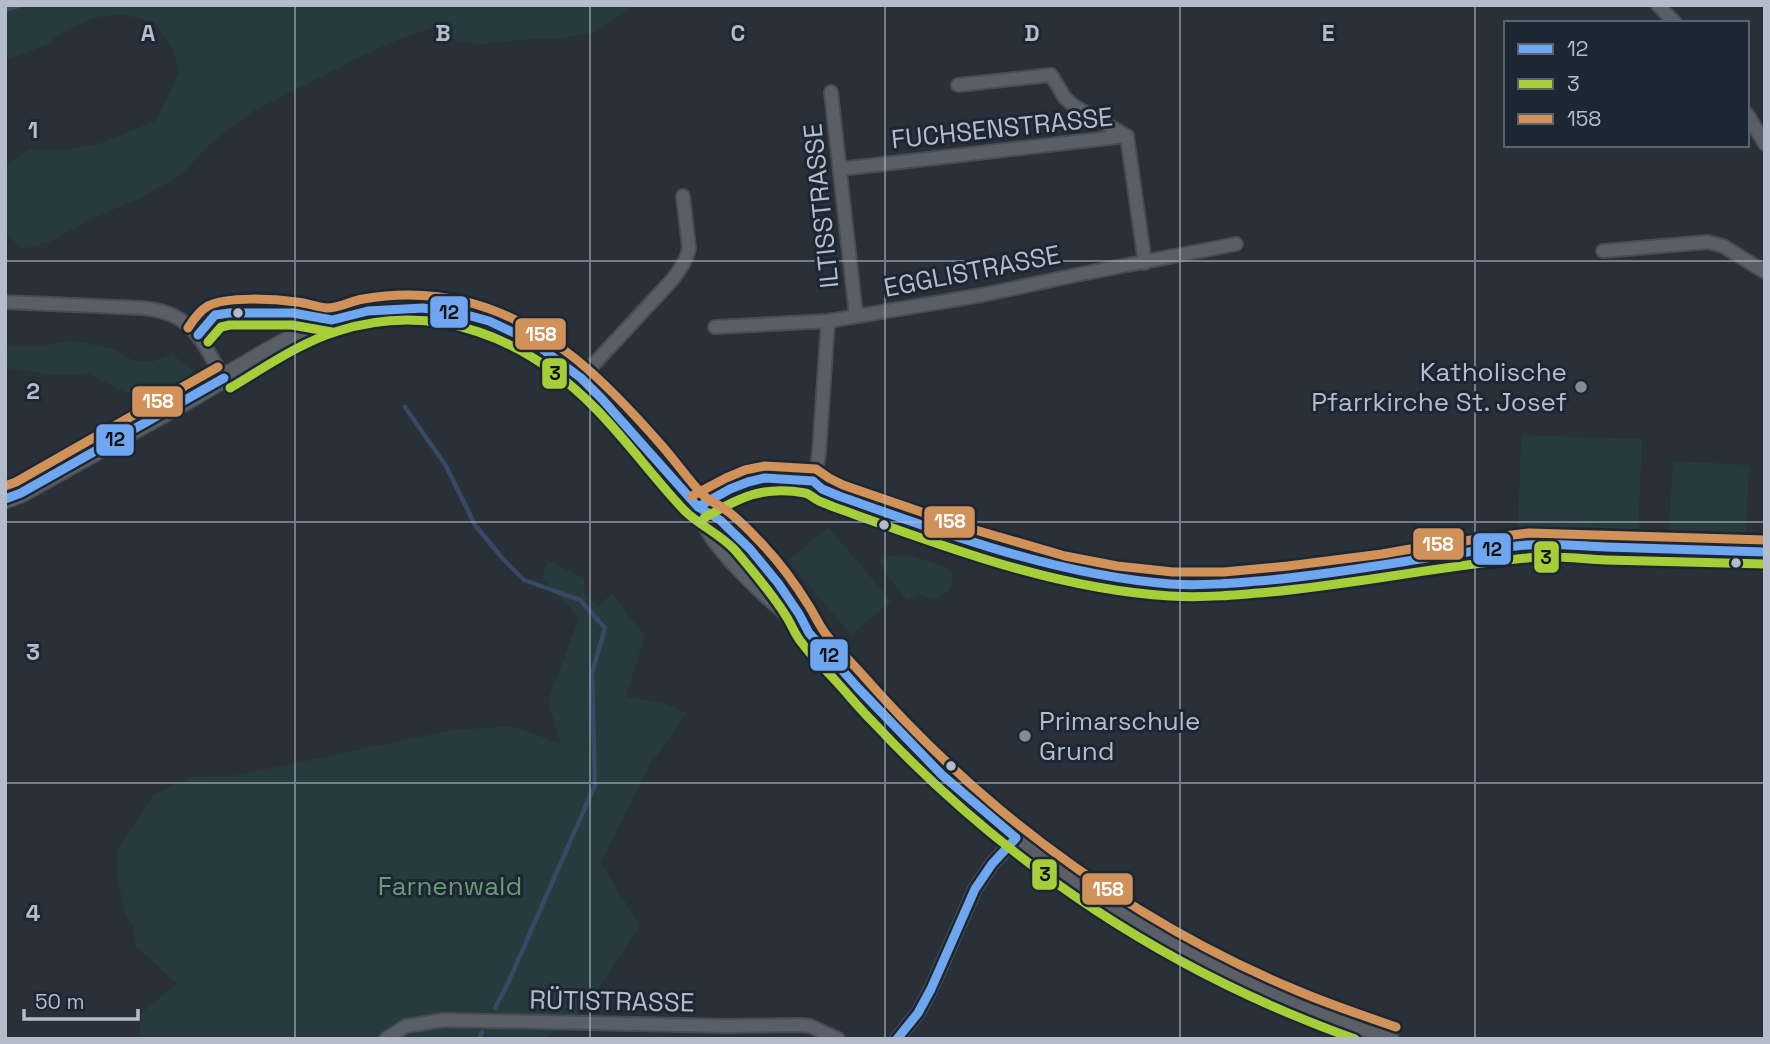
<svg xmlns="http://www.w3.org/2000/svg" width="1770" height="1044" font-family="'Space Grotesk',sans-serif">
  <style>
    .green { fill: #273a3e }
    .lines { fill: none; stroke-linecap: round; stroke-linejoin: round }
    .stream { stroke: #384963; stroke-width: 4.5 }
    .street-casing { stroke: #484c53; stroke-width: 16 }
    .secondary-casing { stroke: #484c53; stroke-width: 21 }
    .street { stroke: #5a5e66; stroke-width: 12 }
    .secondary { stroke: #595d64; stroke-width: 18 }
    .bus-1-casing { stroke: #1d2633; stroke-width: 14 }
    .bus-2-casing { stroke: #1d2633; stroke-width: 14 }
    .bus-3-casing { stroke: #1d2633; stroke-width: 14 }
    .bus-1 { stroke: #6fa6f0; stroke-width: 9 }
    .bus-2 { stroke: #a6ce39; stroke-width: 9 }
    .bus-3 { stroke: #d1925a; stroke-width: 9 }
    .grid { fill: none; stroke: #b4bcc9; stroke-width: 2; stroke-opacity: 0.55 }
    .bus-dot { fill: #b4bcc9; stroke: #1d2633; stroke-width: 2.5 }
    .poi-dot { fill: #848b96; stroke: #1d2633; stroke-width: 2.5 }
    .labels { text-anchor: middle; stroke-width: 6; stroke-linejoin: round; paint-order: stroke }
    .street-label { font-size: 26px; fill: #b4bcc9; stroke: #1d2633 }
    .poi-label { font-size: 26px; fill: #b4bcc9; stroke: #1d2633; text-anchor: end }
    .park-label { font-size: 26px; fill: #6b9a76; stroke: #1d2633 }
    .grid-label { font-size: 23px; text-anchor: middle; font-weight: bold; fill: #b4bcc9; stroke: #1d2633; stroke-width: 6; stroke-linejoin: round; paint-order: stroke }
    .line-badge { stroke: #1d2633; stroke-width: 2.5 }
    .badge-label { font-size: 19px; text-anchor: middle; font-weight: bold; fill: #fff }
    .pale-badge-label { font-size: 19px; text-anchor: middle; font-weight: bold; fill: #111 }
  </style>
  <rect width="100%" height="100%" fill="#2a3038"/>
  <path class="green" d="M5 5H634L594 33 561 38 518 40 482 44 459 42 434 27 400 39 372 51 253 111 210 144 181 175 144 196 92 219 49 242 23 249 7 235 5 231V165L28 150 71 149 102 143 155 121 168 96 179 71 173 49 154 22 121 14 97 17 66 30 46 45 20 55 5 59Z
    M71 340 113 349 134 361 151 362 172 354 195 373 164 392 148 407 133 396 88 374 55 375 5 368V346L39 347Z
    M1521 435 1642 439 1638 539 1518 534Z
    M1673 461 1749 465 1746 537 1669 535Z
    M828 527 891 601 851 635 788 561Z
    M909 555C920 559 936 562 946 568 964 581 942 606 922 595L907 600 886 574 879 560 880 557 884 556Z
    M548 561 584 578 585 595 598 607 612 593 626 613 645 635 626 697 661 702 687 713 650 765 601 864 640 925 584 1010 545 1039H139L142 1012 177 984 136 946 133 925 124 911 118 880V849L153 795 192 777 233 776 453 730 512 726 561 744 548 701 579 618 542 578Z"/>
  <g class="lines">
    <path class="stream" d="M5 10 21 5
      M405 407 446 466 475 525 503 559 524 580 580 600 605 628 592 673 595 785 508 983 495 1008
      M479 1039 482 1032"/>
    <g class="street-casing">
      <path id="street" d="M1658 5 1675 23
        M958 85 1051 75 1065 98 1074 106 1127 136
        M831 92 856 315
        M1747 114 1765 144
        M1127 136 1145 263
        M840 169 1127 136
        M1603 251 1708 242 1723 246 1765 272
        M5 302 142 308C194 313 200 340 224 378
        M715 327 828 321 982 295 1076 275 1236 244
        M581 378 673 279C680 269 687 260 689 248L683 196
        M813 481 816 472 819 453 828 321
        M698 507C700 514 702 521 705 527 722 558 761 593 788 616 795 622 802 626 809 632 827 649 841 670 858 688 885 718 913 748 943 775 1071 896 1225 984 1392 1039
        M698 507C706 512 715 516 722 521 756 551 787 589 808 629
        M386 1039 406 1026 444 1020 726 1026 800 1025 810 1026 838 1039
        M897 1039 918 1013 931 989 975 889 992 864 1016 838"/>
    </g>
    <g class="secondary-casing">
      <path id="secondary" d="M5 499 21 493C78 461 135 429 192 397 280 346 348 291 456 312 483 318 511 328 534 343 599 386 648 448 698 507L730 489 748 482 765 478 813 481 822 489 839 496 961 539 1062 568 1115 578 1172 584H1225L1289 578 1384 566 1440 556 1530 545 1765 552"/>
    </g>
    <use href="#street" class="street"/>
    <use href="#secondary" class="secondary"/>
    <g class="bus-1-casing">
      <path id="bus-1" d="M198 335 215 315 229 313H293L332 320 368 311 423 308 467 315 489 321 533 342 581 378 602 399 698 507 720 520 750 549 778 583 799 614 809 633 858 688 942 775 1016 838
        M5 499 21 493 224 378
        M698 507 730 489 748 482 765 478 813 481 822 489 839 496C947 534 1055 575 1170 584 1203 586 1237 583 1270 580 1356 572 1441 553 1527 545 1553 543 1580 546 1606 547 1659 549 1712 550 1765 552
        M897 1039 918 1013 931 989 975 889 992 864 1016 838"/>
    </g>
    <g class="bus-2-casing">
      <path id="bus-2" d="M208 342 221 327 230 325H292L332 332
        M230 388C264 368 299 343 338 331 437 300 527 338 597 410 628 442 654 478 684 510 700 526 717 532 734 549 752 570 771 592 786 616 792 625 795 635 802 643 811 656 823 667 834 679 847 693 859 708 873 722 1006 865 1170 973 1355 1039
        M704 518C739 498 762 485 805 493 810 494 813 498 819 501 824 503 829 505 834 507 943 546 1054 589 1170 596 1204 598 1237 595 1270 592 1356 584 1441 566 1527 558 1553 555 1580 559 1606 560 1659 561 1712 563 1765 564"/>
    </g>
    <g class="bus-3-casing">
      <path id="bus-3" d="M188 328C193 320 199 311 208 306 227 296 275 299 297 302 307 303 317 307 327 308 339 308 351 301 363 299 397 293 434 294 467 302 550 323 609 385 663 447 676 462 688 479 701 493 708 501 718 504 726 510 740 520 752 533 764 546 781 564 796 585 809 606 816 617 820 628 829 638 838 649 849 660 859 671 902 720 948 766 998 808 1086 881 1185 943 1291 988 1325 1003 1361 1015 1396 1027
        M5 486 16 482 218 367
        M692 496 726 478 745 470 765 466 816 469 829 478 843 485 965 527 1065 556 1117 566 1173 572H1224L1288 566 1382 554 1439 544 1529 533 1765 540"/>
    </g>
    <use href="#bus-1" class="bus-1"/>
    <use href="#bus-2" class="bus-2"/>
    <use href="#bus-3" class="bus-3"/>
  </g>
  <path class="grid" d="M295 5V1039M590 5V1039M885 5V1039M1180 5V1039M1475 5V1039M5 261H1765M5 522H1765M5 783H1765"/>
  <g class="bus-dot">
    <circle cx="238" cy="313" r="6"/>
    <circle cx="884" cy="525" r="6"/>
    <circle cx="1736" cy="563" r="6"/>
    <circle cx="951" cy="766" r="6"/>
  </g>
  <g class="poi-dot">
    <circle cx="1581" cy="387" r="7"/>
    <circle cx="1025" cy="736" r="7"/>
  </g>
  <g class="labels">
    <g class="street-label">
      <text transform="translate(1002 128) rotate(-6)" y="9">FUCHSENSTRASSE</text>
      <text transform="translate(821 206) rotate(-96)" y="9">ILTISSTRASSE</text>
      <text transform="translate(972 271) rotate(-11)" y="9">EGGLISTRASSE</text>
      <text transform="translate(612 1001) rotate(1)" y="9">RÜTISTRASSE</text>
    </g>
    <g class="poi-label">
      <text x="1567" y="381">Katholische<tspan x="1567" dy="30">Pfarrkirche St. Josef</tspan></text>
      <text x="1039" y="730" text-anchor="start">Primarschule<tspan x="1039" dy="30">Grund</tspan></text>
    </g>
    <g class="park-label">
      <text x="450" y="895">Farnenwald</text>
    </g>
  </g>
  <g class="grid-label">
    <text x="148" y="41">A</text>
    <text x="443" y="41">B</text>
    <text x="738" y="41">C</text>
    <text x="1032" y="41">D</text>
    <text x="1328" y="41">E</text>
    <text x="33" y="138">1</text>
    <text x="33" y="399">2</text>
    <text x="33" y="660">3</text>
    <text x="33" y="921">4</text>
  </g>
  <g class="line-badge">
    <rect x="429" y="295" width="40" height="34" rx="7" fill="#6fa6f0"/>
    <rect x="514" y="317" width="53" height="34" rx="7" fill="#d1925a"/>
    <rect x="541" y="357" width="27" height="33" rx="7" fill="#a6ce39"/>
    <rect x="131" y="385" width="53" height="33" rx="7" fill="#d1925a"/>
    <rect x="95" y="423" width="40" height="34" rx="7" fill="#6fa6f0"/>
    <rect x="923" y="505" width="53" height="34" rx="7" fill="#d1925a"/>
    <rect x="1412" y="527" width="53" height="34" rx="7" fill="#d1925a"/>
    <rect x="1472" y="532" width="40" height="34" rx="7" fill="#6fa6f0"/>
    <rect x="1533" y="540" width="27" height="34" rx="7" fill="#a6ce39"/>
    <rect x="809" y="638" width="40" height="34" rx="7" fill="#6fa6f0"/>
    <rect x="1031" y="858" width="27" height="33" rx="7" fill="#a6ce39"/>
    <rect x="1081" y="872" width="53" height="34" rx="7" fill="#d1925a"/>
  </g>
  <g class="badge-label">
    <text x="541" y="341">158</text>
    <text x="158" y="408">158</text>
    <text x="950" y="528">158</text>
    <text x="1438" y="551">158</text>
    <text x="1108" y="896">158</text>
  </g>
  <g class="pale-badge-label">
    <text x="449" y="319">12</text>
    <text x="555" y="380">3</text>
    <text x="115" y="446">12</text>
    <text x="1492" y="556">12</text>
    <text x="1546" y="564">3</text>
    <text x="829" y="662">12</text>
    <text x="1045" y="881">3</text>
  </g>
  <rect width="1770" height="1044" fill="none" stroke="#b4bcc9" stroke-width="14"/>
  <rect x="1504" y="21" width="245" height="126" fill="#1d2633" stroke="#59626f" stroke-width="2"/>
  <rect x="1518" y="44" width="35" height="10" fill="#6fa6f0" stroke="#59626f" stroke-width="2"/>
  <text x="1567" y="56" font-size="21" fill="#b4bcc9">12</text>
  <rect x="1518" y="79" width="35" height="10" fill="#a6ce39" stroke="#59626f" stroke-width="2"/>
  <text x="1567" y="91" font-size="21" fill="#b4bcc9">3</text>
  <rect x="1518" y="114" width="35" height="10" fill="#d1925a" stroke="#59626f" stroke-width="2"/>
  <text x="1567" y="126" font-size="21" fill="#b4bcc9">158</text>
  <path d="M24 1009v10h114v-10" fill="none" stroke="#b4bcc9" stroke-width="3.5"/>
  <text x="35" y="1009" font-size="21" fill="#b4bcc9" stroke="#1d2633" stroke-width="5" paint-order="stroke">50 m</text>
</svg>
